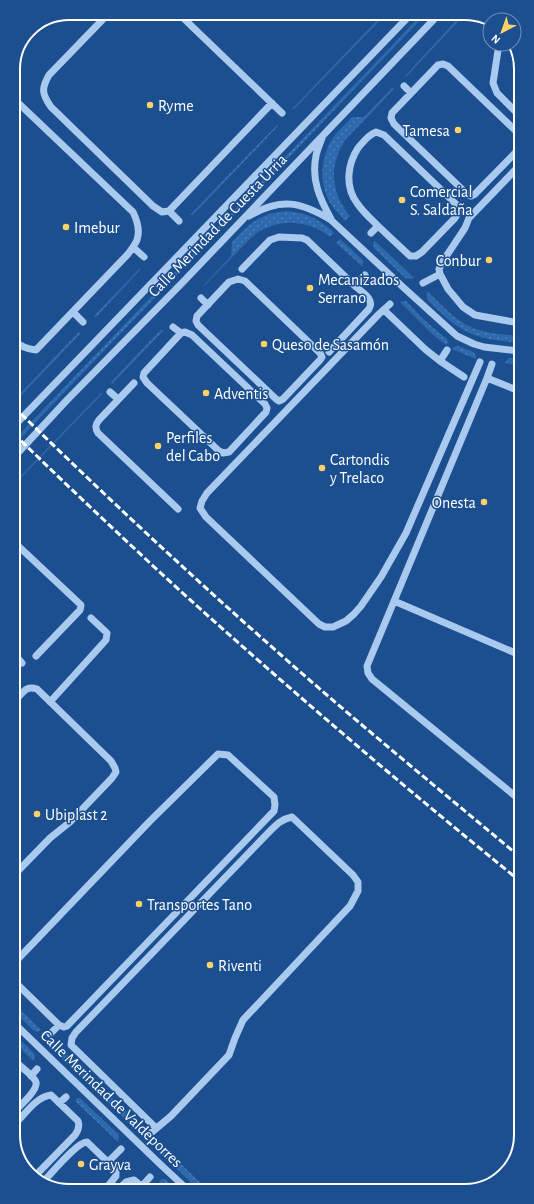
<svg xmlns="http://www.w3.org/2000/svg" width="534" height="1204" font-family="'Alegreya Sans',sans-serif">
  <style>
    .grass { fill: url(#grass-dots) }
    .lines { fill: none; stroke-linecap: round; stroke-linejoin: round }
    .minor { stroke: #a9c9ee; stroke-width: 7 }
    .rail { stroke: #fff; stroke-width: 3; stroke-dasharray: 7 3; stroke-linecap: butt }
    .poi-dot { fill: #ffd166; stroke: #1b4f8f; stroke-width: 1.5 }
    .labels { text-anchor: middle; stroke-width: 3; stroke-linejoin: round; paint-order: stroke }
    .poi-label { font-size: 16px; fill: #fff; stroke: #1b4f8f; text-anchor: start }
    .street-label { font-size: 16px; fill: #fff; stroke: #1b4f8f }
    .rim { fill: none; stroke: #fff; stroke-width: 2 }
  </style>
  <defs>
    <pattern id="grass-dots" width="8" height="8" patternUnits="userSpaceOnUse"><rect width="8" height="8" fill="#2e69ad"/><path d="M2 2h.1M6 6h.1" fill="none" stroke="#4d80b9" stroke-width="1.8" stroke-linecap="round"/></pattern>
  </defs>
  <rect width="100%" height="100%" fill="#1b4f8f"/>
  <path class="grass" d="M384 13H387L294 109H292Z
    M423 13H427L14 445V440Z
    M463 13H466L406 77 405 76Z
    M392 88 394 89 346 139C328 165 331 193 350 216L345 221C339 214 332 207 328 199 319 181 321 158 331 141 336 132 345 125 352 117H364Z
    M277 125 278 126 193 215H190Z
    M286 211C307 213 319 218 334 233L330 237C306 218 273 218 251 238L204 286V285L231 256 232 242C250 223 259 214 286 211Z
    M340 239 363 260V264L362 266 336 243Z
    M375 241 414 278 410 279 405 278 374 248 373 243Z
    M140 268V270L96 317 94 316Z
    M427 291C443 306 458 324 479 330 492 334 506 335 519 336V343C504 341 486 340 472 334 454 327 441 313 427 299Z
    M404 301H406L423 319 447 339 448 343 446 345 431 333 400 302Z
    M162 330 163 331 112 384 111 382 160 331Z
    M79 332 80 334 14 403V400Z
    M458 346 473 352 476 355V359L452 349 454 347Z
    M511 358 519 359V365L505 363 508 359Z
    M101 393H102V394L14 485V483Z
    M16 1005 41 1030 37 1032 33 1030 16 1014Z
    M16 1036 34 1053 35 1056 33 1061 16 1044Z
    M52 1041 143 1127 138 1129 133 1127 53 1050 51 1046Z
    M77 1098H80L118 1134 119 1137 118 1142 75 1101Z
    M158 1142 208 1190H199L156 1149V1144Z
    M162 1179H165L177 1190H168L159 1182Z"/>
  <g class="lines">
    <path class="minor" d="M109 13 49 75C41 89 42 94 51 107L153 206 162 212 169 211 272 103
      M178 13 282 113
      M499 44 493 83 497 93 518 114
      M404 86 411 93
      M13 98 133 212C137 220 140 231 137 240 135 245 131 250 128 254L36 350C27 349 21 347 14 341
      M518 133 448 66 443 64 438 65 392 113 391 118 394 124 467 194 471 196 475 194 518 150
      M322 138C320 144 317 150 316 156 311 180 320 199 331 219
      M518 167 469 218 465 228 443 261 439 269 440 274 448 289 463 307 475 315 519 323
      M169 211 179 221
      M249 216C281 197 301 202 331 220L404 288 457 336 474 344 484 347 519 351
      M371 233 378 226 410 256H416L422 252 455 218 458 213V206L384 135 376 132C368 135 363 142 358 148 347 165 345 187 357 203 363 212 371 219 378 226
      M133 247 144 257
      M242 269 270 240 279 237 302 238 307 240 355 286
      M238 279 245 281 320 353 322 357 320 360 283 399 279 401 276 399 198 325 196 321 197 316 229 282Z
      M423 283 440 274
      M201 298 208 305
      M390 304 379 314 207 493 202 501 200 508 206 517 319 624 325 627H333L346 621 354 614 361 606 381 577 406 533 480 362
      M384 310 426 350 440 361 464 377
      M73 312 83 322
      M173 327 181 333 185 332 192 335 265 404 267 408 266 412 229 452 223 453 219 451 147 383 143 377 144 373 181 333
      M329 352 369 309C375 299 362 292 355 286L365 275
      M440 361 447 350
      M487 378 492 364
      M134 383 99 420C95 425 95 428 98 433L178 509
      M519 391 487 378 367 666 368 673 372 679 520 800
      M110 392 118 399
      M14 426 412 13
      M14 457 67 400 183 282 440 13
      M14 542 81 605 80 610 36 656
      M394 601 520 655
      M15 655 22 663
      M15 701C23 693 25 685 37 689L111 761 115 768 116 772 112 778 70 822 50 838 15 874
      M50 702 106 640 107 633 91 618
      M16 961 150 821 218 754 228 755 274 797 275 805 274 811 67 1026 64 1027 59 1025 16 983
      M16 1025 161 1165 188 1190
      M50 1034 59 1025
      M16 1062C21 1067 34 1076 36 1082 38 1090 21 1105 16 1110
      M31 1076 37 1069
      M59 1103 66 1097
      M16 1123C26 1113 36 1097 51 1095L78 1121C80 1127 78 1131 75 1135L34 1177
      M152 1132 171 1116 229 1055 235 1038 243 1020 350 906 358 891V882L353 875 292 817C282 819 277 824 270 831L76 1032 72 1038 71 1045 156 1128
      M108 1162 121 1149
      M43 1182C51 1174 77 1142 87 1142L116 1170V1176L104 1191
      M142 1186 150 1177
      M117 1190 126 1182 134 1180 146 1190"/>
    <path class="rail" d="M14 407C101 492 190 575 281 655 359 724 440 790 520 857
      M14 434C74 492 135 550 197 606 302 700 410 792 520 881"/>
  </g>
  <g class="poi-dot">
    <circle cx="150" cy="105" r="4"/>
    <circle cx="458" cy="130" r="4"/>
    <circle cx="402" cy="200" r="4"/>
    <circle cx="66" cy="227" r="4"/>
    <circle cx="489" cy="260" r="4"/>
    <circle cx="310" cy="288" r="4"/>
    <circle cx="264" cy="344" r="4"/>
    <circle cx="206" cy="393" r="4"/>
    <circle cx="158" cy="446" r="4"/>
    <circle cx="322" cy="468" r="4"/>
    <circle cx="484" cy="502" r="4"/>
    <circle cx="37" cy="814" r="4"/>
    <circle cx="139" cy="904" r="4"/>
    <circle cx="210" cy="965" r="4"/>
    <circle cx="81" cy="1164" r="4"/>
  </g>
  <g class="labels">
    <g class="poi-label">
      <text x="158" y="111">Ryme</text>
      <text x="450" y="136" text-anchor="end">Tamesa</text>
      <text x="410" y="197">Comercial<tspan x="410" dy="18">S. Saldaña</tspan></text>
      <text x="74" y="233">Imebur</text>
      <text x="481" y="266" text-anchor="end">Conbur</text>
      <text x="318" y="285">Mecanizados<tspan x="318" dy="18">Serrano</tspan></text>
      <text x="272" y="350">Queso de Sasamón</text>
      <text x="214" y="399">Adventis</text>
      <text x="166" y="443">Perfiles<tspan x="166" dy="18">del Cabo</tspan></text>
      <text x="330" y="465">Cartondis<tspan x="330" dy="18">y Trelaco</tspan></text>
      <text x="476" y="508" text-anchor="end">Onesta</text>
      <text x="45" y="820">Ubiplast 2</text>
      <text x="147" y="910">Transportes Tano</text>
      <text x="218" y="971">Riventi</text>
      <text x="89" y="1170">Grayva</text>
    </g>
    <g class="street-label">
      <text transform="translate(217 225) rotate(-46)" y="6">Calle Merindad de Cuesta Urria</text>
      <text transform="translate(112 1098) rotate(44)" y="6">Calle Merindad de Valdeporres</text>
    </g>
  </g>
  <path d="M0 0H534V1204H0ZM69 20H465A49 49 0 0 1 514 69V1135A49 49 0 0 1 465 1184H69A49 49 0 0 1 20 1135V69A49 49 0 0 1 69 20Z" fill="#1b4f8f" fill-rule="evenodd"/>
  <path class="rim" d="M69 20H465A49 49 0 0 1 514 69V1135A49 49 0 0 1 465 1184H69A49 49 0 0 1 20 1135V69A49 49 0 0 1 69 20Z"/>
  <g transform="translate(502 32) rotate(221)"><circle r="19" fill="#1b4f8f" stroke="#7695bc"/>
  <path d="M0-3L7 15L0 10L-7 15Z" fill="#ffd166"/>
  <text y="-6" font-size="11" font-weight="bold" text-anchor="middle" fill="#ffffff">N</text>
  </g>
</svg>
